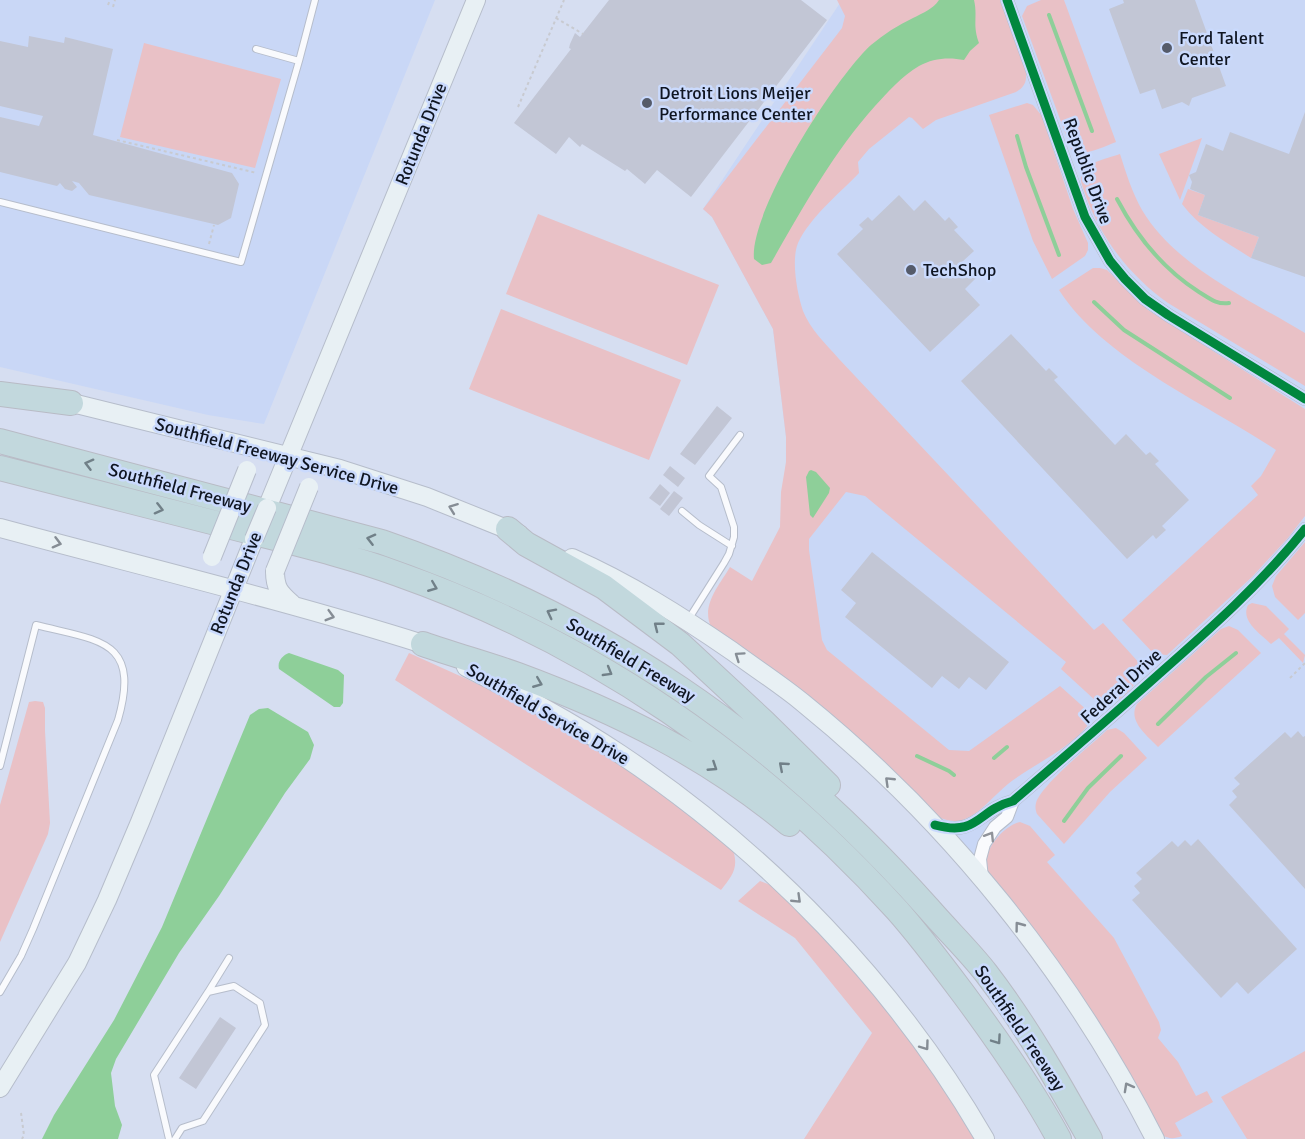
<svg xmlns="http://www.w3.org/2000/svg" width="1305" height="1139" font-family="Signika,sans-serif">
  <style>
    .built { fill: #c9d7f6 }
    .green { fill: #e9c1c6 }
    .water { fill: #8ecf99 }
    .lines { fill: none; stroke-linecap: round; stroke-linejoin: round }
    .stream { stroke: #8ecf99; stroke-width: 4 }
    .building { fill: #c2c6d5 }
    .service-casing { stroke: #b6bdcb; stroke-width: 8 }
    .minor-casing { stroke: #b6bdcb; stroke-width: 14 }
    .secondary-casing { stroke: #b6bdcb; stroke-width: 20 }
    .motorway-casing { stroke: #b8bbc5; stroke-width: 26 }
    .path { stroke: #c8cad0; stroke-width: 2; stroke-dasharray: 3 3; stroke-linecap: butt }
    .service { stroke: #f9fafd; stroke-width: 6 }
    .minor { stroke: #f9fafd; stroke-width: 12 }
    .secondary { stroke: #e8f0f4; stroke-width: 18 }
    .motorway { stroke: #c2d8dd; stroke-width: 24 }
    .secondary-bridge-casing { stroke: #b6bdcb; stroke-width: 20; stroke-linecap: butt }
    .secondary-bridge { stroke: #e8f0f4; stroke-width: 18 }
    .cycleway-casing { stroke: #cadafd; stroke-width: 13 }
    .cycleway { stroke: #00873e; stroke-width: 9 }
    .oneway { stroke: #718088 }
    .oneway2 { stroke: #868d95 }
    .oneway3 { stroke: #90939a }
    .poi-dot { fill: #555b6a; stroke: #cadafd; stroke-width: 2 }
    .labels { text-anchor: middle; stroke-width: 5; stroke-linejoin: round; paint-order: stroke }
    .poi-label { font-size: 18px; fill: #0f1521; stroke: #cadafd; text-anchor: start }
    .street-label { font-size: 18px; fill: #0f1521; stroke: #cadafd }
  </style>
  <rect width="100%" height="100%" fill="#d6def1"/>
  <path class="built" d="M0 0H435L264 424 208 415 0 367Z
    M842 0H1305V1139H1167L985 868 926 801 785 669 786 437 773 329 712 217 703 209Z"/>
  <path class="green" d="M837 0H1000L1026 71C1027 81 1025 87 1016 92L936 120 923 129 912 118 909 117 869 149 858 162 859 173C839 194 811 216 798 243 791 260 797 293 803 311 810 329 826 344 839 359L1094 630 1103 623 1141 665C1142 684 1115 711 1097 702L1061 669 1066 662 865 496 846 492 809 539V550L822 640 827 650 949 750 969 751 1060 686 1089 712V724C1070 749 1032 765 1008 784 994 795 982 812 965 819 952 824 941 819 931 812L711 627C701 605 719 586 730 567L752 581 780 527 781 492 786 462V437L773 329 712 217 703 209 842 28 845 16Z
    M1041 0H1064L1116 142C1102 147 1084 158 1071 149L1022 16 1027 6Z
    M144 43 281 79 255 168 120 137Z
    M1027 103 1033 105 1042 116 1073 209 1088 243V250L1085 256 1052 279 1033 241 989 115Z
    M1202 138 1180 200 1159 154Z
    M1120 154C1126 173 1132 192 1142 210 1175 266 1250 300 1305 333V386L1168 303C1130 276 1101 239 1085 194 1083 187 1078 179 1083 172 1088 162 1109 158 1120 154Z
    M1188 189 1205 195 1198 215 1259 237 1251 258C1226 242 1200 228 1182 204Z
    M538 214 719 285 687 365 506 294Z
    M1093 268H1100L1107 270 1148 310 1305 409V516L1288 538 1252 577 1167 655 1154 654 1122 620 1258 495 1251 486 1261 476 1276 450C1206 403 1105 361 1059 290Z
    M501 309 681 380 649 460 469 389Z
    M1305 542V613L1298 620 1275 597 1272 586 1276 576Z
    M1252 603 1266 606 1289 629 1284 634 1305 655 1303 663 1279 638 1271 644C1261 634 1240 621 1248 605Z
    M1229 626 1238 630 1261 653 1158 747C1148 736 1127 721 1137 704L1221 629Z
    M409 653 520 703 609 756 668 798 733 850C739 868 732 876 721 890L395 680Z
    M35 701 43 702 45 708V731L50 823 48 834 0 942V805L29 702Z
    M1116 728 1124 733 1147 758 1110 792 1064 844 1037 814C1035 809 1035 805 1037 800 1048 779 1089 747 1107 730Z
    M1020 822 1030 826 1055 855 1047 862 1114 938 1159 1022 1161 1030 1158 1038 1178 1062 1196 1096 1207 1091 1213 1102 1175 1123 1182 1136C1174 1139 1169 1139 1162 1135L988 871C987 864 986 858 989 851 993 840 1008 824 1020 822Z
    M760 881 773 886 795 906 853 969 912 1041 977 1139H804L872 1033 795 938 738 901Z
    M1305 1051V1139H1247L1221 1097Z"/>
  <path class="water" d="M939 0H974C978 17 972 24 979 43L970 51 964 60C949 57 933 58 919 66 902 76 888 92 875 106 833 153 802 209 771 263L762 265 754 259C749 212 835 78 871 45 884 34 898 25 913 18 923 13 933 9 939 0Z
    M811 470 816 472 830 488 829 493 813 518 810 515 806 477 809 471Z
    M289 653 338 670 344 675 343 703 340 707H334L279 669C277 661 283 655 289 653Z
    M268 708 308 732 314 745 310 759 285 793 219 896 179 953 116 1059 111 1073 115 1106 122 1125 118 1139H42L54 1115 114 1020 162 927 250 715 259 709Z"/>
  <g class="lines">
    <path class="stream" d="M1049 15 1092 131
      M1017 136 1026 167 1059 255
      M1117 199C1137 237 1163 269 1199 292 1209 298 1217 305 1229 303
      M1094 302 1124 330 1230 398
      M1158 724 1206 677 1236 653
      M917 756 949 771 954 775
      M994 758 1007 747
      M1064 821 1088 788 1121 756"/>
  </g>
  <path class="building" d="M609 0H801L827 20 691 197 657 170 645 184 627 169 625 171 582 144 580 147 569 137 556 154 514 123 571 49 569 48 570 44 575 33 580 37Z
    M1123 0H1195L1226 86 1192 98 1189 106 1182 102 1162 109 1155 89 1140 94 1109 9 1124 3Z
    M29 36 64 43 65 37 113 49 93 135 232 173 239 184 231 218 218 225 89 195 79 183 72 181 77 187 72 191 65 189 60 183 57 186 0 172V117L39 126 43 116 0 106V41L28 47Z
    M1305 112V277L1251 258 1259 237 1198 215 1205 195 1190 189 1192 182 1189 175 1196 172 1206 144 1223 151 1230 132 1289 154Z
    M899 195 914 211 925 200 945 221 949 217 958 227 954 230 974 251 962 262 976 278 965 289 980 305 930 352 837 254 863 229 859 225 868 217 872 221Z
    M1011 334 1046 371 1049 368 1058 377 1054 380 1115 445 1126 434 1146 455 1150 452 1159 461 1155 464 1189 500 1162 526 1166 530 1156 539 1153 535 1127 559 961 381Z
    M717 406 732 418 695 465 680 454Z
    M670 466 685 478 678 487 663 475Z
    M660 484 670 493 660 506 649 498Z
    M674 491 683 498 669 516 660 509Z
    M872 552 1009 662 986 690 969 677 959 689 942 676 932 688 845 617 856 603 841 590Z
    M1298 731 1303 737 1305 736V889L1229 805 1237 797 1232 791 1240 784 1234 778 1285 732 1291 738Z
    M1198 839 1297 949 1248 994 1237 982 1221 998 1132 900 1140 893 1134 886 1142 879 1136 873 1172 841 1178 847 1185 840 1191 846Z
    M220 1017 236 1028 196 1089 179 1078Z"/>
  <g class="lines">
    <g class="service-casing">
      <path id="service" d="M256 49 299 61
        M0 202 241 262 299 61 315 0
        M682 511 699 525 732 546
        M688 620 724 563 729 554 734 537V527L721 487 709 476 740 435
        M0 766 36 625C99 641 141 639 118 720L33 929 21 956 0 992
        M208 992 229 958
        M169 1139 154 1075 208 992 234 986 260 1003 265 1025 203 1121 182 1128 175 1139"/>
    </g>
    <g class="minor-casing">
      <path id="minor" d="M1007 0 1085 217 1110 261 1125 279 1145 299 1168 315 1305 399
        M936 826C977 836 979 810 1013 801 1062 759 1111 717 1159 674 1210 629 1262 583 1305 529
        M982 878 980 859 984 844 995 827 1007 817 1013 801"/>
    </g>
    <g class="secondary-casing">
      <path id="secondary" d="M60 400 340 469 427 497 519 534
        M267 508 476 0
        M0 528C141 566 283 600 423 644L434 650
        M572 558C629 583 681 616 732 651 755 668 780 684 802 702 948 820 1070 972 1155 1139
        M275 571C275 589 280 593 292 604
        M466 667C519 694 571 721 620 754 768 853 896 985 985 1139
        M0 1088 77 963 107 900 140 822 254 539"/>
    </g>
    <g class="motorway-casing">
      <path id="motorway" d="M0 394 71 403
        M0 441 382 542C603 618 774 735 929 909 948 931 969 951 986 973 1026 1025 1058 1082 1090 1139
        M0 468C82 489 165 510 247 531 298 544 349 556 398 574 591 642 760 759 897 910 920 936 941 964 962 992 997 1039 1031 1087 1059 1139
        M508 529 526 544 604 587 680 644 764 722 828 785
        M423 644C454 655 487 664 518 675 618 712 707 756 789 824"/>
    </g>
    <path class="path" d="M108 5 110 0
      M113 7 115 0
      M556 18 583 34
      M518 107 564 0
      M117 140 257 173
      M209 244 214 225
      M1290 678 1305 663
      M21 1113 24 1135 22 1139"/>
    <use href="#service" class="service"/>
    <use href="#minor" class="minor"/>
    <use href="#secondary" class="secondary"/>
    <use href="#motorway" class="motorway"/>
    <g class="secondary-bridge-casing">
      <path id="secondary-bridge" d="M254 539 267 508
        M212 557 247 470
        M275 571 309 487"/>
    </g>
    <use href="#secondary-bridge" class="secondary-bridge"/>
    <g class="cycleway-casing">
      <path id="cycleway" d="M1007 0 1085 217 1110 261 1125 279 1145 299 1168 315 1305 399
        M935 825C979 837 977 810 1013 801 1062 759 1111 717 1159 674 1210 629 1262 583 1305 529"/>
    </g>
    <use href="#cycleway" class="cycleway"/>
  </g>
  <defs><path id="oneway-chevron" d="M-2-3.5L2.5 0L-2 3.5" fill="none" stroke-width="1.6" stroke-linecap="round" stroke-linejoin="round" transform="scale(1.5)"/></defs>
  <g class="oneway">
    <use href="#oneway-chevron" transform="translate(89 464) rotate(-165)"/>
    <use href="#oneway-chevron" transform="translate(159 509) rotate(14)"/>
    <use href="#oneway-chevron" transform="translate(371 539) rotate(-166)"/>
    <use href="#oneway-chevron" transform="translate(433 587) rotate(22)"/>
    <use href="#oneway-chevron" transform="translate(551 613) rotate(-153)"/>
    <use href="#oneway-chevron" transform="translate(658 626) rotate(-142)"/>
    <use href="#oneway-chevron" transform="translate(608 672) rotate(30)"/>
    <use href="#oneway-chevron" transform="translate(538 683) rotate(22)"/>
    <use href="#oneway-chevron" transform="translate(783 766) rotate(-139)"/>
    <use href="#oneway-chevron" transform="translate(713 767) rotate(33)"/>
    <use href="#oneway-chevron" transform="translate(997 1040) rotate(55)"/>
  </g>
  <g class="oneway2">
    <use href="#oneway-chevron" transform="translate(453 508) rotate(-159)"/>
    <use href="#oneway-chevron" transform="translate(57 543) rotate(15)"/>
    <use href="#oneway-chevron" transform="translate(330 616) rotate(16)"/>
    <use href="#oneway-chevron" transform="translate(739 656) rotate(-145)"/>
    <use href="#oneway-chevron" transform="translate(889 781) rotate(-136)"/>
    <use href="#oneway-chevron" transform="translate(797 899) rotate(44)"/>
    <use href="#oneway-chevron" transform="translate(1019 926) rotate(-127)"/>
    <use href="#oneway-chevron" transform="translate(925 1046) rotate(54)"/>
    <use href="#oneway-chevron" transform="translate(1128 1087) rotate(-119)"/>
  </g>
  <use class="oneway3" href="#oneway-chevron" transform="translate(990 836) rotate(-58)"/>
  <g class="poi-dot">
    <circle cx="1167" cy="48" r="6"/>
    <circle cx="647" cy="103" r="6"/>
    <circle cx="911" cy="270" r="6"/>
  </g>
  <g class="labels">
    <g class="poi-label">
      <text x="1179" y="44">Ford Talent<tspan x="1179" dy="21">Center</tspan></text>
      <text x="659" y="99">Detroit Lions Meijer<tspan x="659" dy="21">Performance Center</tspan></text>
      <text x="923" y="276">TechShop</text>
    </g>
    <g class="street-label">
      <text transform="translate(421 134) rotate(-68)" y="6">Rotunda Drive</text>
      <text transform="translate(1088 171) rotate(70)" y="6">Republic Drive</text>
      <text transform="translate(277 456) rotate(15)" y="6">Southfield Freeway Service Drive</text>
      <text transform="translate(180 488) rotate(15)" y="6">Southfield Freeway</text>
      <text transform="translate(236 583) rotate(-68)" y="6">Rotunda Drive</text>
      <text transform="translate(631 660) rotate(31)" y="6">Southfield Freeway</text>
      <text transform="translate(1121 686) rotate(-42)" y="6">Federal Drive</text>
      <text transform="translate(548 714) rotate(30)" y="6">Southfield Service Drive</text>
      <text transform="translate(1020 1028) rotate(56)" y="6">Southfield Freeway</text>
    </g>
  </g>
</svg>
